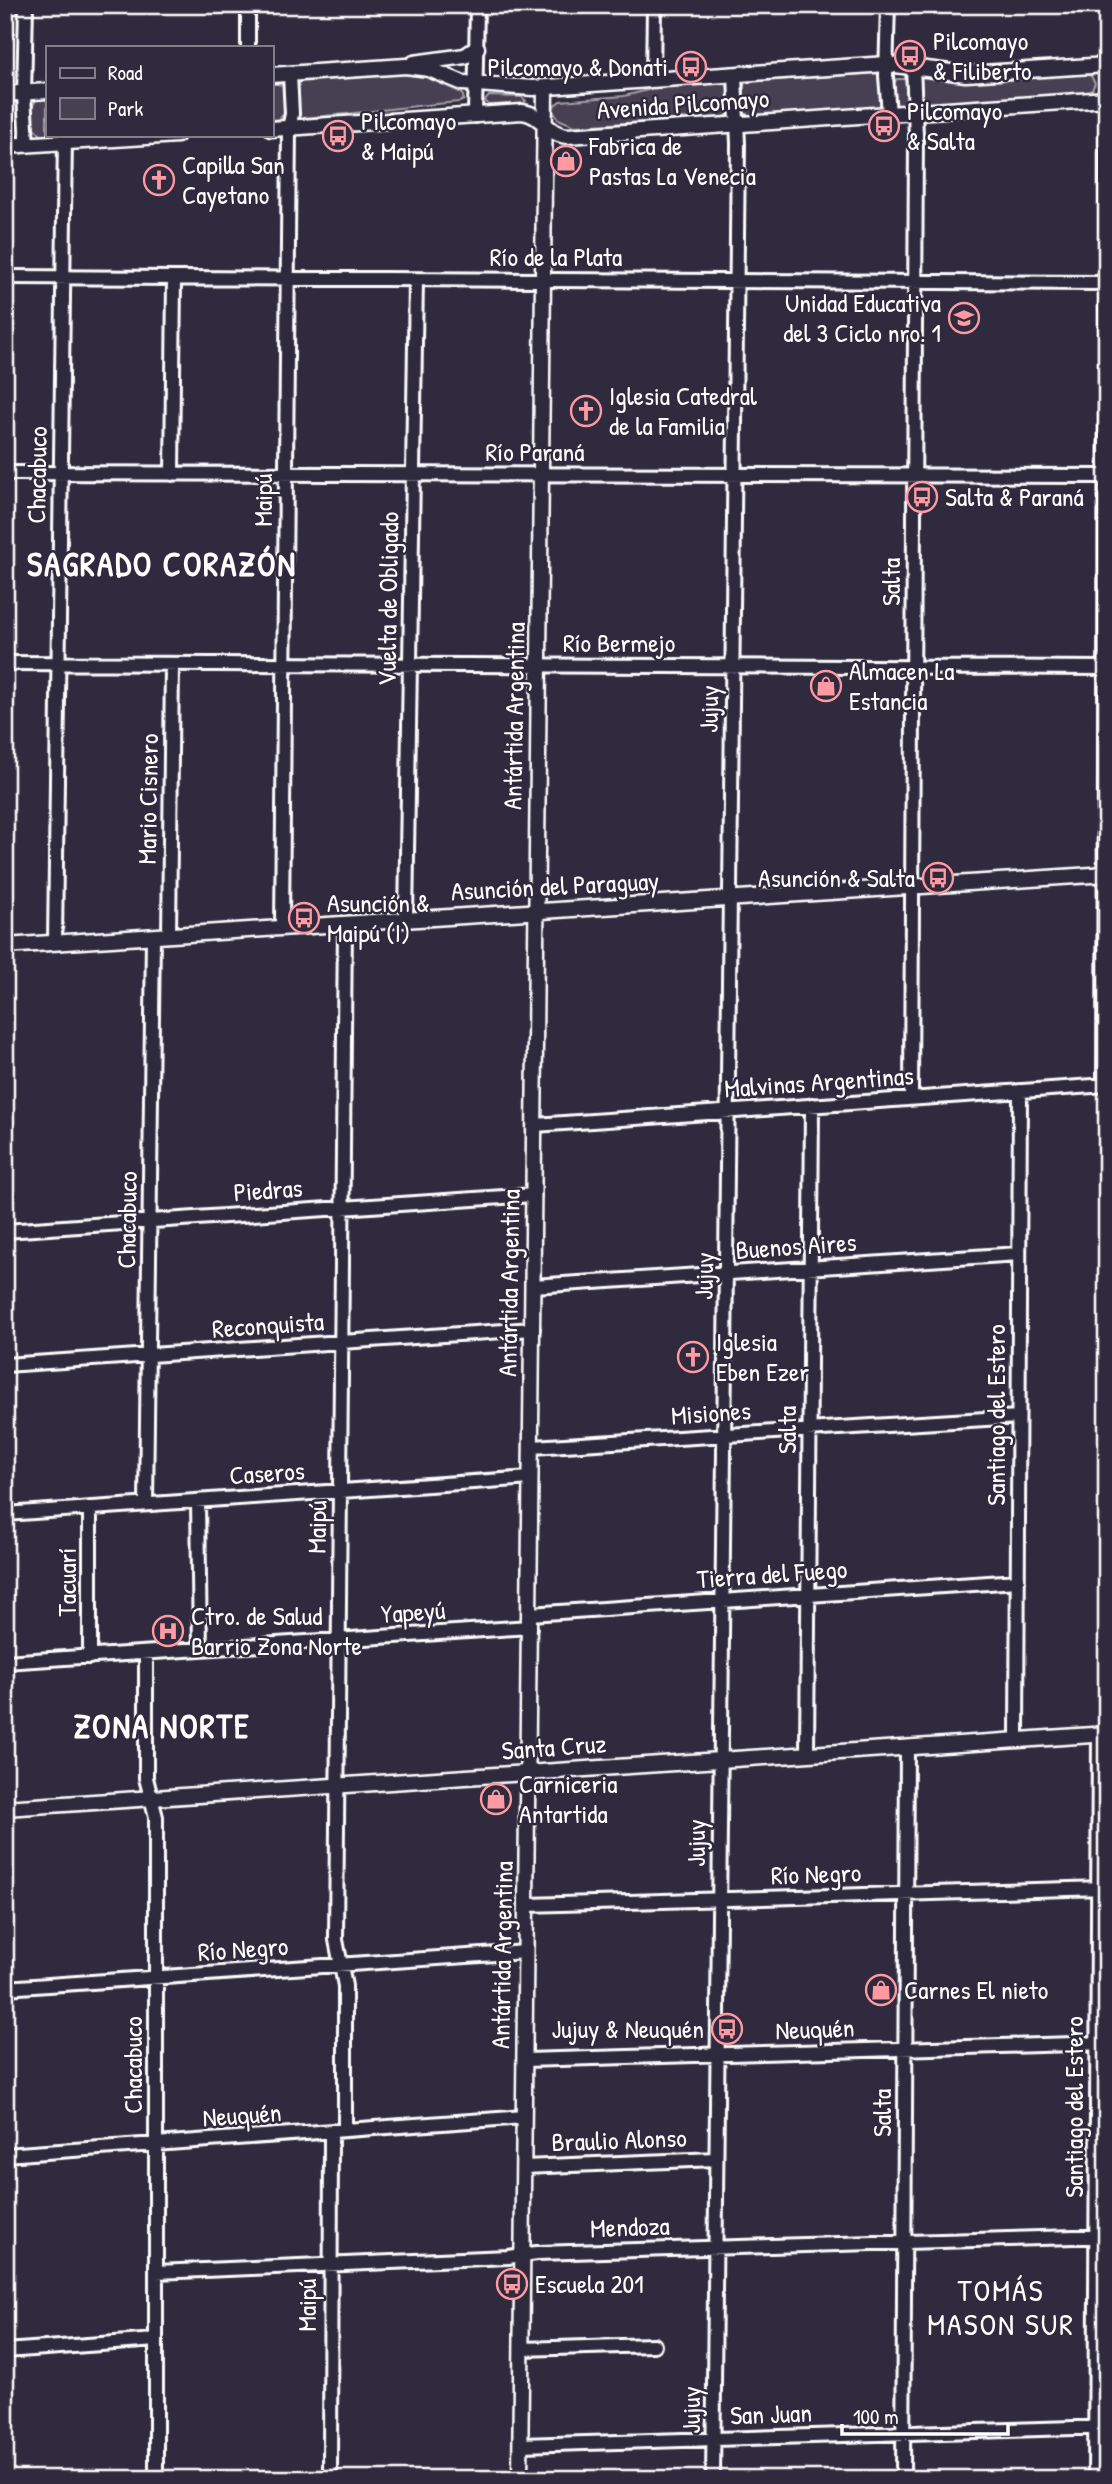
<svg xmlns="http://www.w3.org/2000/svg" width="1112" height="2484" font-family="'Patrick Hand',sans-serif">
  <style>
    .green { fill: #464152; stroke: #a2a0a8; stroke-width: 2 }
    .lines { fill: none; stroke-linecap: round; stroke-linejoin: round }
    .minor-casing { stroke: #fff; stroke-width: 18 }
    .major-casing { stroke: #fff; stroke-width: 19 }
    .minor { stroke: #2f2a3d; stroke-width: 12 }
    .major { stroke: #2f2a3d; stroke-width: 14 }
    .labels { text-anchor: middle; stroke-width: 5; stroke-linejoin: round; paint-order: stroke }
    .poi-label { font-size: 26px; fill: #fff; stroke: #2f2a3d; text-anchor: start }
    .street-label { font-size: 26px; fill: #fff; stroke: #2f2a3d }
    .quarter-label { font-size: 30px; letter-spacing: 2px; fill: #fff; stroke: #2f2a3d }
    .district-label { font-size: 33px; font-weight: bold; letter-spacing: 2px; fill: #fff; stroke: #2f2a3d }
  </style>
  <rect width="100%" height="100%" fill="#2f2a3d"/>
  <filter id="ink" filterUnits="userSpaceOnUse"><feTurbulence type="fractalNoise" baseFrequency=".0143" numOctaves="2"/><feDisplacementMap in="SourceGraphic" scale="14" xChannelSelector="R" yChannelSelector="G"/><feConvolveMatrix kernelMatrix="1 2 1 2 8 2 1 2 1" color-interpolation-filters="sRGB"/></filter>
  <g filter="url(#ink)">
    <path class="green" d="M876 73 880 76 881 103 879 107 750 116 745 113 743 87 746 82Z
      M402 74 426 77 462 93 464 100 460 102C407 106 355 114 302 118L298 114V82Z
      M1085 74 1091 76 1095 83 1092 90 1088 93 926 104 921 101 919 80 923 76 968 82Z
      M897 79H905L909 100 904 105 898 106 894 101 892 85Z
      M271 83 282 85 285 90 286 111 279 119 271 120Z
      M723 83 728 86 730 112 725 117 575 126 558 119 553 111 554 106 560 101 624 96 660 87Z
      M489 96 522 97 526 101 522 104 489 105 485 101Z
      M47 98V135H41L33 127 31 109 36 100Z
      M5 101H14L18 104 20 131 17 136 5 137Z"/>
    <g class="lines">
      <g class="minor-casing">
        <path id="minor" d="M26 5 24 96 27 144
          M888 5 886 76 889 114
          M248 47V5
          M653 80 654 5
          M475 116 477 5
          M5 277 1107 283
          M5 473 1107 476
          M172 474 174 279
          M5 663 1107 668
          M406 919 416 280
          M345 923 336 1940 345 1986V2130
          M282 927 289 128 292 114 290 74
          M169 935 172 664
          M55 942 65 135
          M1104 1085 1107 107
          M911 1098 916 135 913 67
          M535 1125 1107 1085
          M5 1231 534 1195
          M533 1286 1019 1254
          M5 1365 533 1329
          M532 1447 1018 1417
          M198 1501 200 1649
          M146 1504 153 936
          M90 1508V1657
          M5 1514 531 1478
          M530 1614 1018 1581
          M146 1653V1778L156 1817V2479
          M5 1662 530 1627
          M1017 1740 1020 1091
          M807 1754 812 1105
          M527 1905 1104 1888
          M5 1988 526 1952
          M525 2060 1107 2043
          M5 2155 524 2117
          M524 2167 716 2159
          M156 2272 508 2257 537 2253 1107 2236
          M522 2349 654 2345
          M5 2351 156 2340
          M521 2445 1107 2427
          M330 2479 331 2131
          M713 2479 738 144 735 75
          M903 2479 907 1748
          M1095 2479 1099 1735"/>
      </g>
      <g class="major-casing">
        <path id="major" d="M414 63 465 56 477 48
          M271 75 406 66 429 69 463 83 533 88 887 64 966 74 1107 65
          M5 94 47 91
          M271 129 522 112C542 114 547 134 567 136L1107 99
          M5 146 177 135
          M5 946 1107 874
          M5 1808 1107 1734
          M520 2479 545 87"/>
      </g>
      <use href="#minor" class="minor"/>
      <use href="#major" class="major"/>
    </g>
  </g>
  <defs>
    <g id="bus-ring" transform="scale(1.575)"><circle r="9.5" fill="#2f2a3d" stroke="#ff9aa2" stroke-width="1.5"/><path d="M-5-6H5V4H4V6H2V4H-2V6H-4V4H-5ZM-3.5-4V0h7V-4ZM-3.5 1.2v1.5H-2V1.2ZM2 1.2v1.5H3.5V1.2Z" fill="#ff9aa2"/></g>
    <g id="shop-ring" transform="scale(1.575)"><circle r="9.5" fill="#2f2a3d" stroke="#ff9aa2" stroke-width="1.5"/><path d="M-5-2.5h2.3a2.7 3.5 0 0 1 5.4 0H5L5.5 6h-11ZM-1.5-2.5h3a1.5 2.3 0 0 0-3 0Z" fill="#ff9aa2"/></g>
    <g id="church-ring" transform="scale(1.575)"><circle r="9.5" fill="#2f2a3d" stroke="#ff9aa2" stroke-width="1.5"/><path d="M-1.2-6h2.4v3.5h3.3v2.4h-3.3V6h-2.4V-.1h-3.3v-2.4h3.3Z" fill="#ff9aa2"/></g>
    <g id="school-ring" transform="scale(1.575)"><circle r="9.5" fill="#2f2a3d" stroke="#ff9aa2" stroke-width="1.5"/><path d="M0-5L7-2L0 1L-7-2ZM-4 1L0 2.5L4 1V4Q0 6-4 4Z" fill="#ff9aa2"/></g>
    <g id="hospital-ring" transform="scale(1.575)"><circle r="9.5" fill="#2f2a3d" stroke="#ff9aa2" stroke-width="1.5"/><path d="M-5-5h3v3.5h4V-5h3V5h-3V1.5h-4V5h-3Z" fill="#ff9aa2"/></g>
  </defs>
  <g fill-rule="evenodd">
    <use href="#bus-ring" x="910" y="56"/>
    <use href="#bus-ring" x="691" y="67"/>
    <use href="#bus-ring" x="884" y="126"/>
    <use href="#bus-ring" x="338" y="136"/>
    <use href="#shop-ring" x="566" y="161"/>
    <use href="#church-ring" x="159" y="180"/>
    <use href="#school-ring" x="964" y="318"/>
    <use href="#church-ring" x="586" y="411"/>
    <use href="#bus-ring" x="922" y="497"/>
    <use href="#shop-ring" x="826" y="686"/>
    <use href="#bus-ring" x="938" y="878"/>
    <use href="#bus-ring" x="304" y="918"/>
    <use href="#church-ring" x="693" y="1357"/>
    <use href="#hospital-ring" x="168" y="1631"/>
    <use href="#shop-ring" x="496" y="1799"/>
    <use href="#shop-ring" x="881" y="1990"/>
    <use href="#bus-ring" x="727" y="2029"/>
    <use href="#bus-ring" x="512" y="2284"/>
  </g>
  <g class="labels">
    <g class="poi-label">
      <text x="933" y="50">Pilcomayo<tspan x="933" dy="30">&amp; Filiberto</tspan></text>
      <text x="668" y="76" text-anchor="end">Pilcomayo &amp; Donati</text>
      <text x="907" y="120">Pilcomayo<tspan x="907" dy="30">&amp; Salta</tspan></text>
      <text x="361" y="130">Pilcomayo<tspan x="361" dy="30">&amp; Maipú</tspan></text>
      <text x="589" y="155">Fabrica de<tspan x="589" dy="30">Pastas La Venecia</tspan></text>
      <text x="182" y="174">Capilla San<tspan x="182" dy="30">Cayetano</tspan></text>
      <text x="941" y="312" text-anchor="end">Unidad Educativa<tspan x="941" dy="30">del 3 Ciclo nro. 1</tspan></text>
      <text x="609" y="405">Iglesia Catedral<tspan x="609" dy="30">de la Familia</tspan></text>
      <text x="945" y="506">Salta &amp; Paraná</text>
      <text x="849" y="680">Almacen La<tspan x="849" dy="30">Estancia</tspan></text>
      <text x="915" y="887" text-anchor="end">Asunción &amp; Salta</text>
      <text x="327" y="912">Asunción &amp;<tspan x="327" dy="30">Maipú (I)</tspan></text>
      <text x="716" y="1351">Iglesia<tspan x="716" dy="30">Eben Ezer</tspan></text>
      <text x="191" y="1625">Ctro. de Salud<tspan x="191" dy="30">Barrio Zona Norte</tspan></text>
      <text x="519" y="1793">Carniceria<tspan x="519" dy="30">Antartida</tspan></text>
      <text x="904" y="1999">Carnes El nieto</text>
      <text x="704" y="2038" text-anchor="end">Jujuy &amp; Neuquén</text>
      <text x="535" y="2293">Escuela 201</text>
    </g>
    <g class="street-label">
      <text transform="translate(683 104) rotate(-4)" y="9">Avenida Pilcomayo</text>
      <text x="556" y="266">Río de la Plata</text>
      <text x="535" y="461">Río Paraná</text>
      <text transform="translate(37 475) rotate(-89)" y="9">Chacabuco</text>
      <text transform="translate(263 500) rotate(-90)" y="9">Maipú</text>
      <text transform="translate(891 582) rotate(-90)" y="9">Salta</text>
      <text transform="translate(388 599) rotate(-89)" y="9">Vuelta de Obligado</text>
      <text x="619" y="652">Río Bermejo</text>
      <text transform="translate(709 709) rotate(-89)" y="9">Jujuy</text>
      <text transform="translate(514 716) rotate(-89)" y="9">Antártida Argentina</text>
      <text transform="translate(148 799) rotate(-89)" y="9">Mario Cisnero</text>
      <text transform="translate(555 886) rotate(-3)" y="9">Asunción del Paraguay</text>
      <text transform="translate(819 1082) rotate(-4)" y="9">Malvinas Argentinas</text>
      <text transform="translate(268 1190) rotate(-4)" y="9">Piedras</text>
      <text transform="translate(127 1220) rotate(-89)" y="9">Chacabuco</text>
      <text transform="translate(796 1246) rotate(-4)" y="9">Buenos Aires</text>
      <text transform="translate(704 1276) rotate(-89)" y="9">Jujuy</text>
      <text transform="translate(509 1283) rotate(-89)" y="9">Antártida Argentina</text>
      <text transform="translate(268 1325) rotate(-4)" y="9">Reconquista</text>
      <text transform="translate(711 1413) rotate(-4)" y="9">Misiones</text>
      <text transform="translate(996 1415) rotate(-90)" y="9">Santiago del Estero</text>
      <text transform="translate(787 1430) rotate(-90)" y="9">Salta</text>
      <text transform="translate(267 1473) rotate(-4)" y="9">Caseros</text>
      <text transform="translate(317 1527) rotate(-89)" y="9">Maipú</text>
      <text transform="translate(772 1574) rotate(-4)" y="9">Tierra del Fuego</text>
      <text transform="translate(67 1582) rotate(-90)" y="9">Tacuarí</text>
      <text transform="translate(413 1612) rotate(-4)" y="9">Yapeyú</text>
      <text transform="translate(554 1747) rotate(-4)" y="9">Santa Cruz</text>
      <text transform="translate(696 1843) rotate(-90)" y="9">Jujuy</text>
      <text transform="translate(816 1874) rotate(-2)" y="9">Río Negro</text>
      <text transform="translate(243 1949) rotate(-4)" y="9">Río Negro</text>
      <text transform="translate(502 1955) rotate(-89)" y="9">Antártida Argentina</text>
      <text transform="translate(815 2029) rotate(-2)" y="9">Neuquén</text>
      <text transform="translate(133 2065) rotate(-90)" y="9">Chacabuco</text>
      <text transform="translate(1074 2107) rotate(-90)" y="9">Santiago del Estero</text>
      <text transform="translate(882 2113) rotate(-90)" y="9">Salta</text>
      <text transform="translate(242 2115) rotate(-4)" y="9">Neuquén</text>
      <text transform="translate(619 2140) rotate(-2)" y="9">Braulio Alonso</text>
      <text transform="translate(630 2227) rotate(-2)" y="9">Mendoza</text>
      <text transform="translate(307 2305) rotate(-90)" y="9">Maipú</text>
      <text transform="translate(691 2410) rotate(-90)" y="9">Jujuy</text>
      <text transform="translate(771 2414) rotate(-2)" y="9">San Juan</text>
    </g>
    <g class="quarter-label">
      <text x="1001" y="2301">TOMÁS<tspan x="1001" dy="34">MASON SUR</tspan></text>
    </g>
    <g class="district-label">
      <text x="162" y="576">SAGRADO CORAZÓN</text>
      <text x="162" y="1738">ZONA NORTE</text>
    </g>
  </g>
  <rect width="1112" height="2484" fill="none" stroke="#2f2a3d" stroke-width="28"/>
  <rect x="14" y="14" width="1084" height="2456" fill="none" stroke="#fff" stroke-width="2.5" filter="url(#ink)"/>
  <rect x="46" y="46" width="228" height="91" fill="#2f2a3d" stroke="#827f8b" stroke-width="2"/>
  <rect x="60" y="68" width="35" height="10" fill="#2f2a3d" stroke="#827f8b" stroke-width="2"/>
  <text x="108" y="80" font-size="21" fill="#ffffff">Road</text>
  <rect x="60" y="98" width="35" height="21" fill="#464152" stroke="#827f8b" stroke-width="2"/>
  <text x="108" y="116" font-size="21" fill="#ffffff">Park</text>
  <path d="M842 2424v10h166v-10" fill="none" stroke="#ffffff" stroke-width="3.5"/>
  <text x="853" y="2424" font-size="21" fill="#ffffff" stroke="#2f2a3d" stroke-width="5" paint-order="stroke">100 m</text>
</svg>
